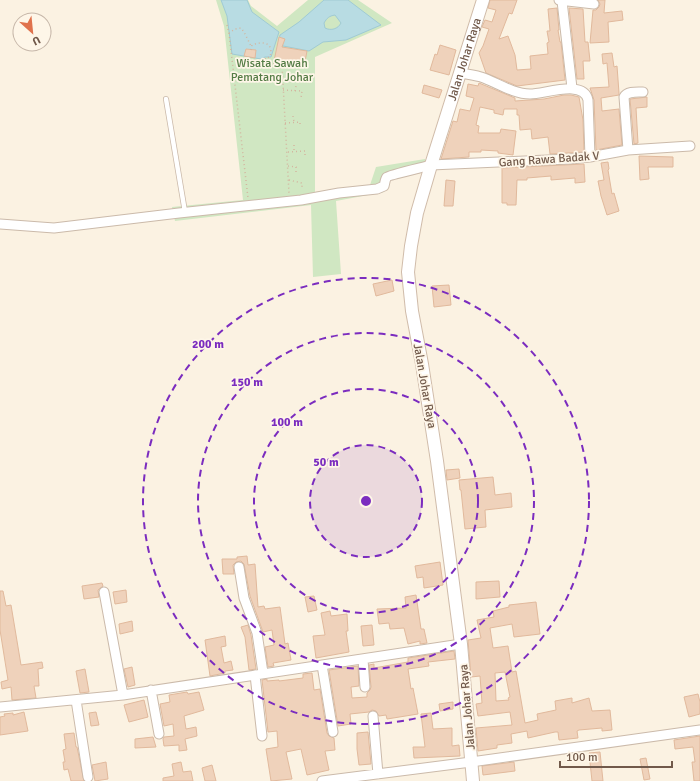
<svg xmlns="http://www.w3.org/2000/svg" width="700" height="781" font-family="Signika,sans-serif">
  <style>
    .green { fill: #d0e7c2 }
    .water { fill: #b8dce3; stroke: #9fcad4; fill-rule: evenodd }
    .building { fill: #efd2bb; stroke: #e1b99c; fill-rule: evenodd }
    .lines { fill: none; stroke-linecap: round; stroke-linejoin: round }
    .lane-casing { stroke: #cbbaaa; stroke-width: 6 }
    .street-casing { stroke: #cbbaaa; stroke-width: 11 }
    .secondary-casing { stroke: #d0bcaa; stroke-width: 14 }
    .path { stroke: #d3b59f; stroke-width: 1.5; stroke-dasharray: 1 3; stroke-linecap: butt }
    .lane { stroke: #fff; stroke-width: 4.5 }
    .street { stroke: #fff; stroke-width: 9 }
    .secondary { stroke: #fff; stroke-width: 12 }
    .ring { fill: none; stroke: #7b2cbf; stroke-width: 2; stroke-dasharray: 7 5 }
    .labels { text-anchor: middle; stroke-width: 3.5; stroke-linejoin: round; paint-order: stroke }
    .street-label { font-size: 12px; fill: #71594a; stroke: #fef6e8 }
    .park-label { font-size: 12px; fill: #547c45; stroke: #fef6e8 }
    .centre { fill: #7b2cbf; stroke: #fef6e8; stroke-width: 2 }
    .ring-label { font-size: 12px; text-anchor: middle; font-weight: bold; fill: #7b2cbf; stroke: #fef6e8; stroke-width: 3.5; stroke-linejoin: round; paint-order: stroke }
  </style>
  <rect width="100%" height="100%" fill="#fbf2e2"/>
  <path class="green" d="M216 0H248L251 6 277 26 308 0H358L392 23 315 57V192L370 185 376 167 425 159V172L391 179 384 192 336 201 341 274 313 277 311 205 175 221 172 207 243 200 224 26Z"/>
  <path class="water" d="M221 0H247L252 12 279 32 271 57H265L261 59 232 54 227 16Z
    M324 0H348L381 25 346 40 323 42 309 51 278 45 280 35 299 22ZM335 15 341 23C338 29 331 31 325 28L324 23C327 18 329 16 335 15Z"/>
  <path class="building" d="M490 0H517L512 14 509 13 499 39 508 36 515 55 517 70 531 69 530 56 548 54 547 43 549 42 547 31H550L548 9 557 8 559 30H558L560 42H561L565 80 517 86 486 73 479 53 483 46 489 29 482 27 485 20 492 22 496 10 488 8Z
    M598 0H605L604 13 622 11 623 20 608 22 609 42 590 43 593 10H596L599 7 600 4Z
    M569 8 583 9 585 42H588L590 61H583L584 79H577Z
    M279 37 285 39 282 47 307 51 304 67 274 61Z
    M440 45 456 50 449 75 430 70 435 54 437 55Z
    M246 49 256 50 255 58 244 56Z
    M612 53 614 67 617 66 619 93V95L601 98 602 111 619 109 622 145 596 150 594 100 590 88 609 87 607 63 603 64 602 54Z
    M479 83 515 98V101L544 99 564 95H571L579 97 583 120 584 152 550 154 548 137 532 139 531 129 520 130 519 115H517V109H504L503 115 494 113V110L480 107 476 125 479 126 478 133H500L501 129 516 131 513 155 498 153V151L481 150V152H469V157L441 159 453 121 457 122 460 109 470 111 474 98 466 96 468 84 478 86Z
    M424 85 442 90 439 98 422 93Z
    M647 97V107L636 108 638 143 634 144 630 99Z
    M639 156 673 157V167H648L649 179 640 180Z
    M608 162 609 169 608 170 612 194 614 193 619 211 607 215 601 196 598 181 604 180 601 163Z
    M584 164 585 182 575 183V178L551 180V176L527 178V180H517L516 205H507V203H502V168Z
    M446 180 455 181 453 206H444Z
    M392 280 394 291 376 296 373 284Z
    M449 285 451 305 434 307 432 286Z
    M459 469 460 478 447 480 446 470Z
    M493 477 495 495 511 493 512 507 485 510 486 527 465 529 461 490H460L459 480Z
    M247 556 248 565 255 564 258 607 264 606 265 609 280 607 285 644 288 643 291 660 273 663 274 666 268 667 265 647 274 645 272 630 263 632 250 596 244 564 241 561 236 562 233 565 234 574H223L222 559H237V557Z
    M440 562 443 585 424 588 423 577 417 578 415 566Z
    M499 581 500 597 476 599V582Z
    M102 583 103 586 98 590 99 597 84 599 82 586Z
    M126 590 127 602 115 604 113 592Z
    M0 591H3L6 606 11 605 21 665 42 662 43 668 38 669 39 686H34L36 698 12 700 11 687 2 689 1 682 8 680 0 630Z
    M416 595 421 629H424L427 643 420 644V641L408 644 404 628 390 629 389 623 379 624 377 609 406 608 405 597Z
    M314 596 317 610 308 612 305 597Z
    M536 602 540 634 514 637 512 624 490 628 493 648 508 646 512 672 516 671 525 723 538 720 537 714 556 710 555 701 572 698V703L589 698 592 711 610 710 612 730 602 731V728L579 730 577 731 578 738 559 740 558 732H555L528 738 527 731 511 734 512 743 497 745V748L478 751 476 728 512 725 510 712 478 716 476 704 482 703 480 676 471 677 468 640 481 638 477 620 494 617 493 611 509 607V605ZM505 672 510 697 508 698 509 700 496 701 495 673Z
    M330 611 331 616 347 614 348 631H346L349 652 316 658 313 636 325 635 321 613Z
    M132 621 133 631 120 634 119 624Z
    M248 625 251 635 256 669 249 670 245 637 241 627Z
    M372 625 374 645 363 646 361 626Z
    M225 636 226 646 221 647 224 663 231 661 233 670 225 671V673L210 676 205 640Z
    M454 651 455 659 428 662 429 666 408 669 411 689 413 688 418 714 387 719 386 715 379 716 376 711 372 710 369 712 350 714 351 724 338 726 329 670 358 666 359 686 351 687 352 698 367 697V693L370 690 371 687 369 665 374 664V668L408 662V658Z
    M132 667 135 685 128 687 124 669Z
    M85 669 89 692 80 693 76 671Z
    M312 673 314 690 320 689 327 733 329 736 334 738 335 750 325 751 329 770 307 775 301 749 286 752 292 779 271 781 266 749 278 747 277 731 268 732 262 680 267 679V681L279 680V681L303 678V674Z
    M187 692 188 694 199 692 204 710 184 716 186 729 196 727 197 736 185 739 187 750 179 751V745L164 746 163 739 164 737 174 736 173 724 164 726 160 704 170 702 169 695Z
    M698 694 700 702V714L689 717 684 697Z
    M144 700 148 717 129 722 124 705Z
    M453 702V709L440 711 439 704Z
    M24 712 28 731 0 735V717L5 716 4 714 13 713V715Z
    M96 712 99 725 91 726 89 713Z
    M431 713 433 729 452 728V746L459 745 460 756 414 758 413 747H425L421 714Z
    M368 732 371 764 359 765 357 749V733Z
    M74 733 76 747H77L84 781H71L68 769 64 770 63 762H65L63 750 66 749 64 734Z
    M700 736V781H694L692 762H695L693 747 675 749 674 740Z
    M153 737 156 747 135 748V739Z
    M600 752 603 781H592L589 753Z
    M646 758 650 779 644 780 640 759Z
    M106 762 108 779 95 781 92 765Z
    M181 762 183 772 191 771 193 781H163V778L174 776 172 764Z
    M514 762 515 771 483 775 482 766Z
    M212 765 216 781H205L202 768Z"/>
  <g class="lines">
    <g class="lane-casing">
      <path id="lane" d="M166 99 185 212"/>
    </g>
    <g class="street-casing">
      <path id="street" d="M559 0 594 4
        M562 1 572 88
        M460 73C467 74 474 75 481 77 496 82 513 94 530 94 545 94 584 79 588 100L590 157
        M628 150 624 97C627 91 637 92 643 92
        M0 224 54 228 179 213 301 200 339 193 377 189 384 186C385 183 385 179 387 177 389 175 424 167 431 165L570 159 590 157 628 150 690 146
        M239 567 244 598 257 633 263 673
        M104 592 123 695
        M363 659 365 687
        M322 665 333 732
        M255 675 262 736
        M151 690 159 734
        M76 700 88 777
        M0 707 123 695 461 644
        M373 716 378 774
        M322 781 471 762 700 730"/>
    </g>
    <g class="secondary-casing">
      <g id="secondary">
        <path id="s1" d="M473 781 461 644 437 461 422 364 412 311 408 272 411 246 417 213 431 165 483 0"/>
      </g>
    </g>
    <path class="path" d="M227 25 229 33 235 29 241 28 244 32 251 46
      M229 33 248 198
      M251 50 252 45C263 41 274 42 270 57L265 58V62L282 65 289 193
      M283 90 302 91 301 98
      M295 91 296 86
      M293 116 294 122
      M285 123 300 122V125
      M294 145V152
      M288 152 305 151V158
      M288 166 296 167V172
      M289 180 302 183V187"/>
    <use href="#lane" class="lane"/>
    <use href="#street" class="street"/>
    <use href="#secondary" class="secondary"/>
  </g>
  <circle cx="366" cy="501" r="56" fill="#7b2cbf" fill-opacity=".12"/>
  <g class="ring">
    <circle cx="366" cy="501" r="56"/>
    <circle cx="366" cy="501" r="112"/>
    <circle cx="366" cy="501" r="168"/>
    <circle cx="366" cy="501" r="223"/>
  </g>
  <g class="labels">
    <g class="street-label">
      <text dy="4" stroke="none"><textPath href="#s1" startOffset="734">Jalan Johar Raya</textPath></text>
      <text transform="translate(549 159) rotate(-4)" y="4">Gang Rawa Badak V</text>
      <text transform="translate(425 386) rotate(80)" y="4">Jalan Johar Raya</text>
      <text transform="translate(467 707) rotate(-95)" y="4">Jalan Johar Raya</text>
    </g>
    <g class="park-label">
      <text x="272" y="67">Wisata Sawah<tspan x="272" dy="14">Pematang Johar</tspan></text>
    </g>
  </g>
  <circle cx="366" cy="501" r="6" class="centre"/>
  <g class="ring-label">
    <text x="208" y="348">200 m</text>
    <text x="247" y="386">150 m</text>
    <text x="287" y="426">100 m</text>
    <text x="326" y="466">50 m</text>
  </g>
  <g transform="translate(32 32) rotate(153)"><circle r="19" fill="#fef6e8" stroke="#c6b7a9"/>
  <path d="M0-3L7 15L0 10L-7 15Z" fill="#e0724c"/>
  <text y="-6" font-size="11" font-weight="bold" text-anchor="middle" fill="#71594a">U</text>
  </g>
  <path d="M560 761v6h112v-6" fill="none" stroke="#71594a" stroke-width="2"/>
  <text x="566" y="761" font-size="12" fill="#71594a" stroke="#fef6e8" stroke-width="3" paint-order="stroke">100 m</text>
</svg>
